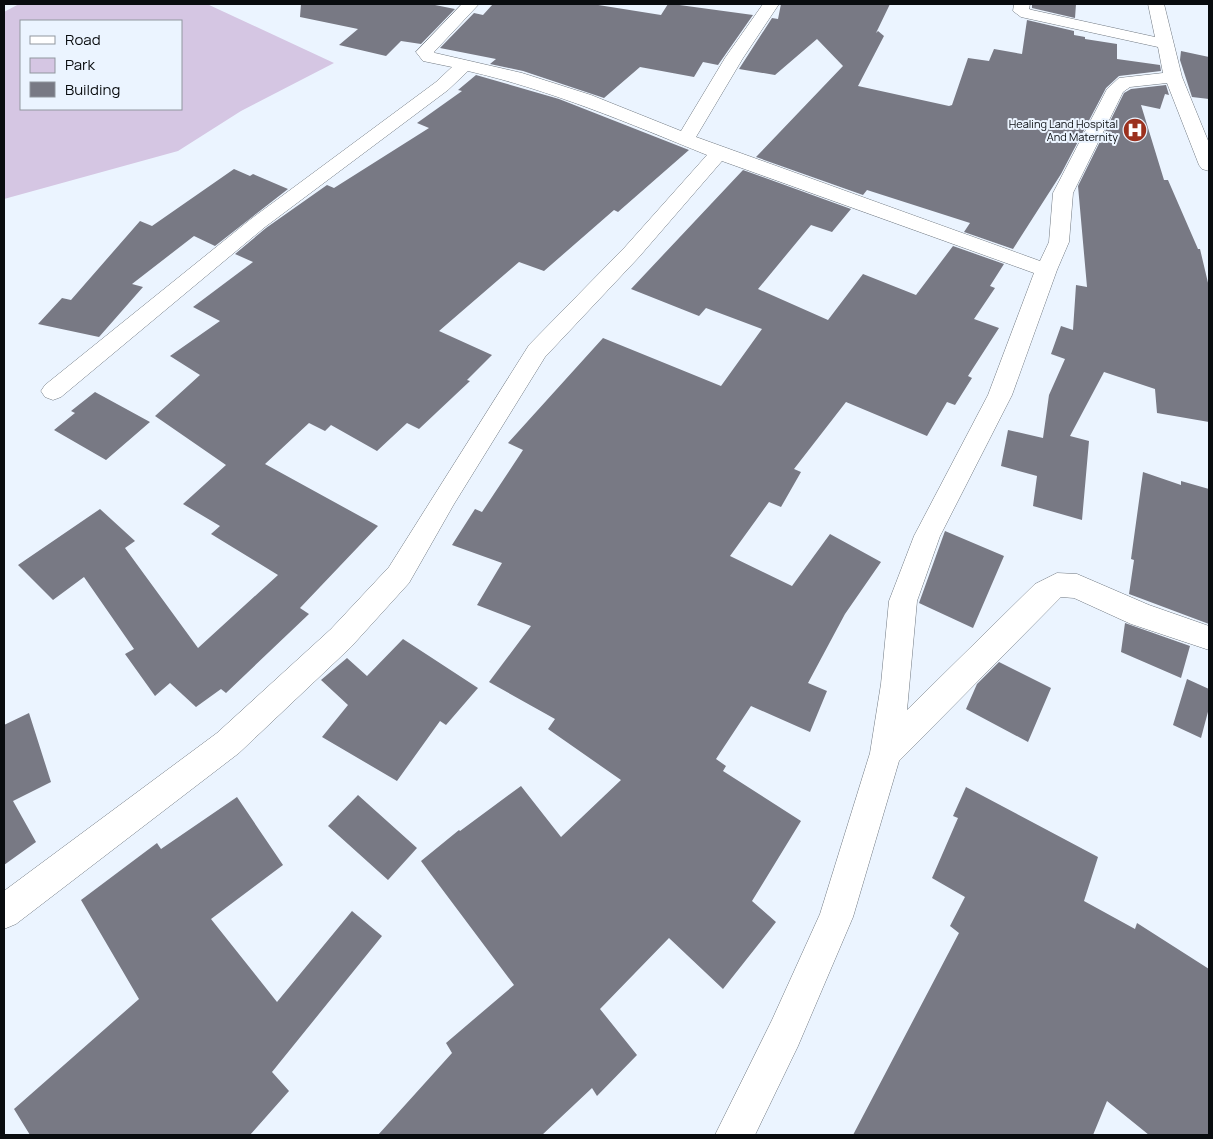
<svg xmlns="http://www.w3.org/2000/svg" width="1213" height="1139" font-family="Manrope,sans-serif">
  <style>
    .green { fill: #d5c6e3; fill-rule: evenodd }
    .building { fill: #787984 }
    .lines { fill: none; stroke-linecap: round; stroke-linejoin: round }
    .minor-casing { stroke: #717982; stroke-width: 1 }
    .minor { fill: #fff; fill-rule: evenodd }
    .labels { text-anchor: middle; stroke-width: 4; stroke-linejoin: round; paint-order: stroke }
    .far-poi-label { font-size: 11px; fill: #090c0f; stroke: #ebf4ff; text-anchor: end }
  </style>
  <rect width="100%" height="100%" fill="#ebf4ff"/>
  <path class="green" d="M19 4H207L334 63 241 111 178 151 4 199V12ZM21 21H181V109H21Z"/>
  <path class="building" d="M301 4H430L455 9 421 44 401 41 386 56 339 45 358 29 300 17Z
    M493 4H592L661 15 668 4H672L753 15 718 65 703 62 694 77 640 67 604 98 523 71 490 64 496 59 440 48 474 13 483 15Z
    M781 4H890L876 33 878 31 884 36 858 86 949 106 952 105 968 58 989 61 994 49 1022 54 1027 20 1074 31V35L1085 37V39L1117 44V59L1160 65 1161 71 1119 76 1106 88 1061 174 1013 249 964 232 970 223 867 190 863 195 756 157 843 66 817 39 775 75 739 69 772 18 778 19Z
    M1032 4H1076L1075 18 1032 8Z
    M1181 51 1209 57V99L1192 97 1180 60Z
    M476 75 559 99 689 150 618 212 614 210 544 271 519 262 439 331 492 355 467 380 470 381 419 429 407 423 377 451 331 425 325 431 309 423 265 464 378 526 300 608 309 614 226 693 221 689 196 707 170 683 155 696 125 654 134 649 84 577 53 600 18 565 100 509 135 541 125 548 198 648 278 575 211 534 220 526 183 504 226 465 155 416 200 375 170 356 220 321 193 307 253 262 235 254 266 228 327 185 334 188 429 128 417 123 462 91 458 90Z
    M1166 85 1169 95 1165 94 1160 109 1141 105 1164 180H1168L1198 249H1200L1209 287V422L1157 413 1155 389 1104 372 1070 436 1089 441 1082 520 1033 506 1037 476 1001 466 1008 430 1043 438 1049 395 1065 359 1051 354 1061 326 1073 330 1076 285 1087 287 1078 186 1124 93 1131 89Z
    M234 169 250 176 253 174 288 189 215 246 194 236 132 284 143 287 99 337 38 324 62 298 71 300 140 221 152 226Z
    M743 170 851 209 832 232 811 225 758 289 828 320 863 274 916 295 953 246 1004 264 990 286 995 288 974 319 999 328 968 376 972 378 955 405 947 402 927 436 846 402 794 469 801 472 781 507 769 502 730 556 792 586 830 534 881 562 845 614 808 683 827 691 810 732 751 706 716 759 726 766 723 771 801 821 752 901 776 922 723 989 669 938 600 1009 637 1055 597 1096 592 1088 542 1135H378L452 1053 446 1043 514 985 421 861 459 830 460 831 521 786 561 837 621 780 548 729 555 719 489 682 531 626 477 605 502 563 452 545 475 509 482 512 523 450 508 443 603 338 721 386 762 329 706 308 699 316 631 289Z
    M95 392 150 422 106 460 54 430 75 413 71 411Z
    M1143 472 1181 485V481L1209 489V624L1129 594 1134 560 1131 559Z
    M945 531 1004 556 973 628 919 603Z
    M1125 623 1190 646 1181 678 1121 652Z
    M403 639 478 688 446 725 440 721 397 781 322 737 348 705 321 680 347 658 367 676Z
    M999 662 1051 688 1028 742 966 709 977 684Z
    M1187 679 1209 689V708L1201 738 1173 725Z
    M29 713 51 782 13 801 36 842 4 865V725Z
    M966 787 1098 857 1084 901 1135 929 1137 923 1209 969V1135H1149L1107 1101 1093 1135H853L959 933 950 926 965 897 932 878 958 818 953 816Z
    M358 795 417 848 388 880 328 826Z
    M237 797 283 865 211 919 277 1002 352 911 382 936 272 1072 289 1091 250 1135H30L14 1109 139 999 81 900 157 843 161 849Z"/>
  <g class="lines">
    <g class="minor-casing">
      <path id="minor" d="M462 4H479L434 52 435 53 522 73 591 95 681 131 725 58 763 4H779L743 58 696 137 1040 261 1049 242 1053 193 1107 89 1119 78 1163 73 1158 47 1021 17 1013 11 1014 4H1030L1029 9 1032 10 1155 37 1148 4H1164L1182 77 1209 143V171L1202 169 1199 165 1167 83 1130 87 1123 92 1073 193 1069 242 1057 270 1012 395 940 536 917 601 907 710 1035 584 1057 573 1077 574 1149 605 1209 626V650L1131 624 1074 598 1061 597 899 761 853 917 798 1046 755 1135H715L772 1020 820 914 870 753 881 684 889 601 914 536 988 395 1034 273 722 161 639 257 545 357 454 504 409 583 351 647 239 753 16 924 4 929V891L217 733 331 629 389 567 529 345 625 247 707 155C628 123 551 90 468 71L448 90 265 227 61 397 53 400 45 397 41 391 45 385 251 219 436 82 452 67 423 61 416 52Z"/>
    </g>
    <use href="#minor" class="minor"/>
  </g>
  <defs>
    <g id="hospital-disc" transform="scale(1.25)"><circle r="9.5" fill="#9b311e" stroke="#ebf4ff"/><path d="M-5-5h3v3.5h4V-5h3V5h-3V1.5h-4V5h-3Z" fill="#fff"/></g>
  </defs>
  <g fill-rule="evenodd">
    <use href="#hospital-disc" x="1135" y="130"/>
  </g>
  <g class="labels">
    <g class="far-poi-label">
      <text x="1118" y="128">Healing Land Hospital<tspan x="1118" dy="13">And Maternity</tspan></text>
    </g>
  </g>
  <rect width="1213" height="1139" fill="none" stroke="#090c0f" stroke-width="10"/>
  <rect x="20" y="20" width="162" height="90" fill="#ebf4ff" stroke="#91979f"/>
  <rect x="30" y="36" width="25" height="8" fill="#ffffff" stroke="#91979f"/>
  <text x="65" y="45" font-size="15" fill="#090c0f">Road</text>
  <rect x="30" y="58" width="25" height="15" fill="#d5c6e3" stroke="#91979f"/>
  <text x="65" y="70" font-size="15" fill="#090c0f">Park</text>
  <rect x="30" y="82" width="25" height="15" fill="#787984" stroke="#91979f"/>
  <text x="65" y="95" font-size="15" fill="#090c0f">Building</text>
</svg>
